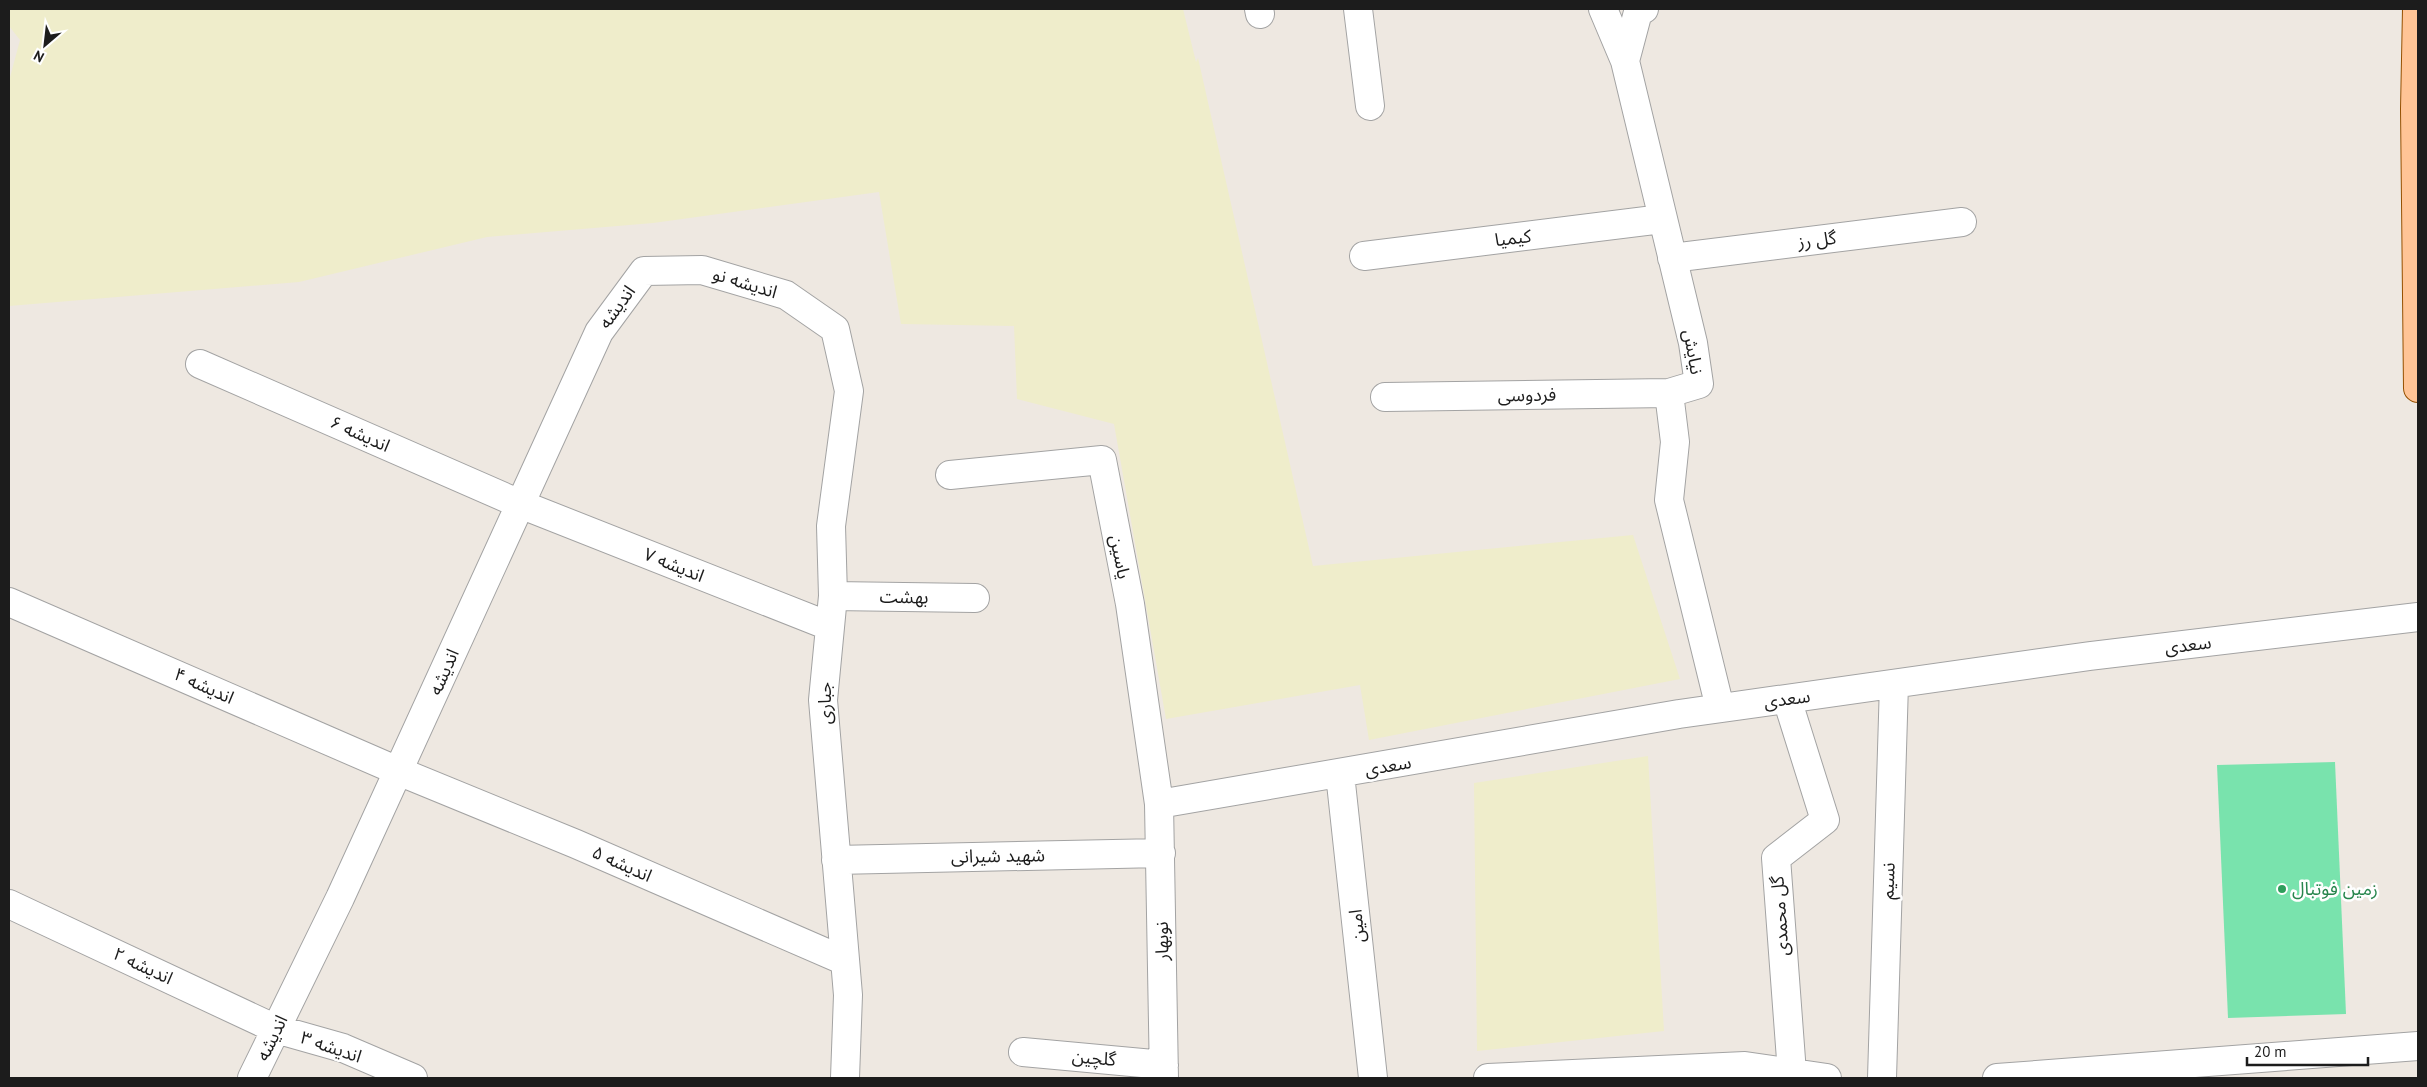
<svg xmlns="http://www.w3.org/2000/svg" width="2427" height="1087" font-family="'PT Sans','Noto Sans Arabic',sans-serif">
  <style>
    .farmland { fill: #efedcb }
    .pitch { fill: #79e3ad }
    .lines { fill: none; stroke-linecap: round; stroke-linejoin: round }
    .minor-casing { stroke: #a3a3a3; stroke-width: 30 }
    .major-casing { stroke: #955000; stroke-width: 30 }
    .minor { stroke: #fff; stroke-width: 28 }
    .major { stroke: #ffc496; stroke-width: 28 }
    .leisure-dot { fill: #2e9e5b; stroke: #fff; stroke-width: 2 }
    .labels { text-anchor: middle; stroke-width: 5; stroke-linejoin: round; paint-order: stroke }
    .street-label { font-size: 18px; fill: #1c1c1c; stroke: #fff }
    .leisure-label { font-size: 18px; fill: #27864d; stroke: #fff; text-anchor: start }
  </style>
  <rect width="100%" height="100%" fill="#eee8e1"/>
  <path class="farmland" d="M9 9H1183L1196 62 1198 58 1313 566 1633 535 1680 679 1369 740 1360 685 1166 719 1114 424 1017 399 1014 326 901 324 879 192 653 223 487 237 299 282 9 306V81L20 40 9 26Z
    M1648 756 1664 1031 1477 1051 1474 783Z"/>
  <path class="pitch" d="M2335 762 2346 1014 2228 1018 2217 765Z"/>
  <g class="lines">
    <g class="minor-casing">
      <path id="minor" d="M1259 9 1260 14
        M1358 9 1370 106
        M1603 9 1625 61 1693 343 1699 384 1669 393 1675 442 1669 500 1720 708
        M1625 61 1638 12 1644 9
        M1364 256 1662 219
        M1672 258 1962 222
        M200 364 520 504 829 626
        M1385 397 1669 393
        M950 475 1102 460 1130 604 1159 804 1164 1078
        M833 596 975 598
        M9 602 398 771 576 844 845 961
        M1787 699 1825 820 1776 858 1792 1073
        M1340 774 1373 1078
        M1159 804 1679 714 2090 656 2418 617
        M836 860 1161 853
        M9 904 276 1029 343 1048 413 1078
        M1023 1052 1164 1065
        M252 1078 340 898 599 332 644 271 702 270 786 295 835 329 849 391 831 526 833 596 823 700 848 995 845 1078
        M1488 1078 1745 1066 1827 1078
        M1882 1078 1894 684
        M1997 1078 2418 1046"/>
    </g>
    <g class="major-casing">
      <path id="major" d="M2417 9 2415 109 2418 388"/>
    </g>
    <use href="#minor" class="minor"/>
    <use href="#major" class="major"/>
  </g>
  <circle class="leisure-dot" cx="2282" cy="889" r="5"/>
  <g class="labels">
    <g class="street-label">
      <text transform="translate(1513 238) rotate(-7)" y="6">کیمیا</text>
      <text transform="translate(1817 240) rotate(-7)" y="6">گل رز</text>
      <text transform="translate(745 283) rotate(17)" y="6">اندیشه نو</text>
      <text transform="translate(617 307) rotate(-54)" y="6">اندیشه</text>
      <text transform="translate(1693 352) rotate(80)" y="6">نیایش</text>
      <text transform="translate(1527 395) rotate(-1)" y="6">فردوسی</text>
      <text transform="translate(360 434) rotate(24)" y="6">اندیشه ۶</text>
      <text transform="translate(1120 557) rotate(79)" y="6">یاسین</text>
      <text transform="translate(674 565) rotate(22)" y="6">اندیشه ۷</text>
      <text transform="translate(904 597) rotate(1)" y="6">بهشت</text>
      <text transform="translate(2188 645) rotate(-7)" y="6">سعدی</text>
      <text transform="translate(444 672) rotate(-66)" y="6">اندیشه</text>
      <text transform="translate(204 686) rotate(24)" y="6">اندیشه ۴</text>
      <text transform="translate(1787 699) rotate(-8)" y="6">سعدی</text>
      <text transform="translate(825 703) rotate(-90)" y="6">جباری</text>
      <text transform="translate(1388 766) rotate(-10)" y="6">سعدی</text>
      <text transform="translate(998 856) rotate(-1)" y="6">شهید شیرانی</text>
      <text transform="translate(622 864) rotate(24)" y="6">اندیشه ۵</text>
      <text transform="translate(1888 881) rotate(-88)" y="6">نسیم</text>
      <text transform="translate(1780 916) rotate(-94)" y="6">گل محمدی</text>
      <text transform="translate(1357 926) rotate(-96)" y="6">امین</text>
      <text transform="translate(1162 941) rotate(-91)" y="6">نوبهار</text>
      <text transform="translate(143 966) rotate(25)" y="6">اندیشه ۲</text>
      <text transform="translate(272 1038) rotate(-64)" y="6">اندیشه</text>
      <text transform="translate(331 1047) rotate(19)" y="6">اندیشه ۳</text>
      <text transform="translate(1094 1058) rotate(5)" y="6">گلچین</text>
    </g>
    <g class="leisure-label">
      <text x="2292" y="895">زمین فوتبال</text>
    </g>
  </g>
  <rect width="2427" height="1087" fill="none" stroke="#1c1c1c" stroke-width="20"/>
  <g transform="translate(45 45) rotate(208)" stroke="#ffffff" stroke-width="4" paint-order="stroke">
  <path d="M0-4L9 19L0 12L-9 19Z" fill="#1c1c1c"/>
  <text y="-8" font-size="14" font-weight="bold" text-anchor="middle" fill="#1c1c1c">N</text>
  </g>
  <path d="M2247 1057v8h121v-8" fill="none" stroke="#1c1c1c" stroke-width="2.5"/>
  <text x="2254" y="1057" font-size="15" fill="#1c1c1c" stroke="#ffffff" stroke-width="4" paint-order="stroke">20 m</text>
</svg>
